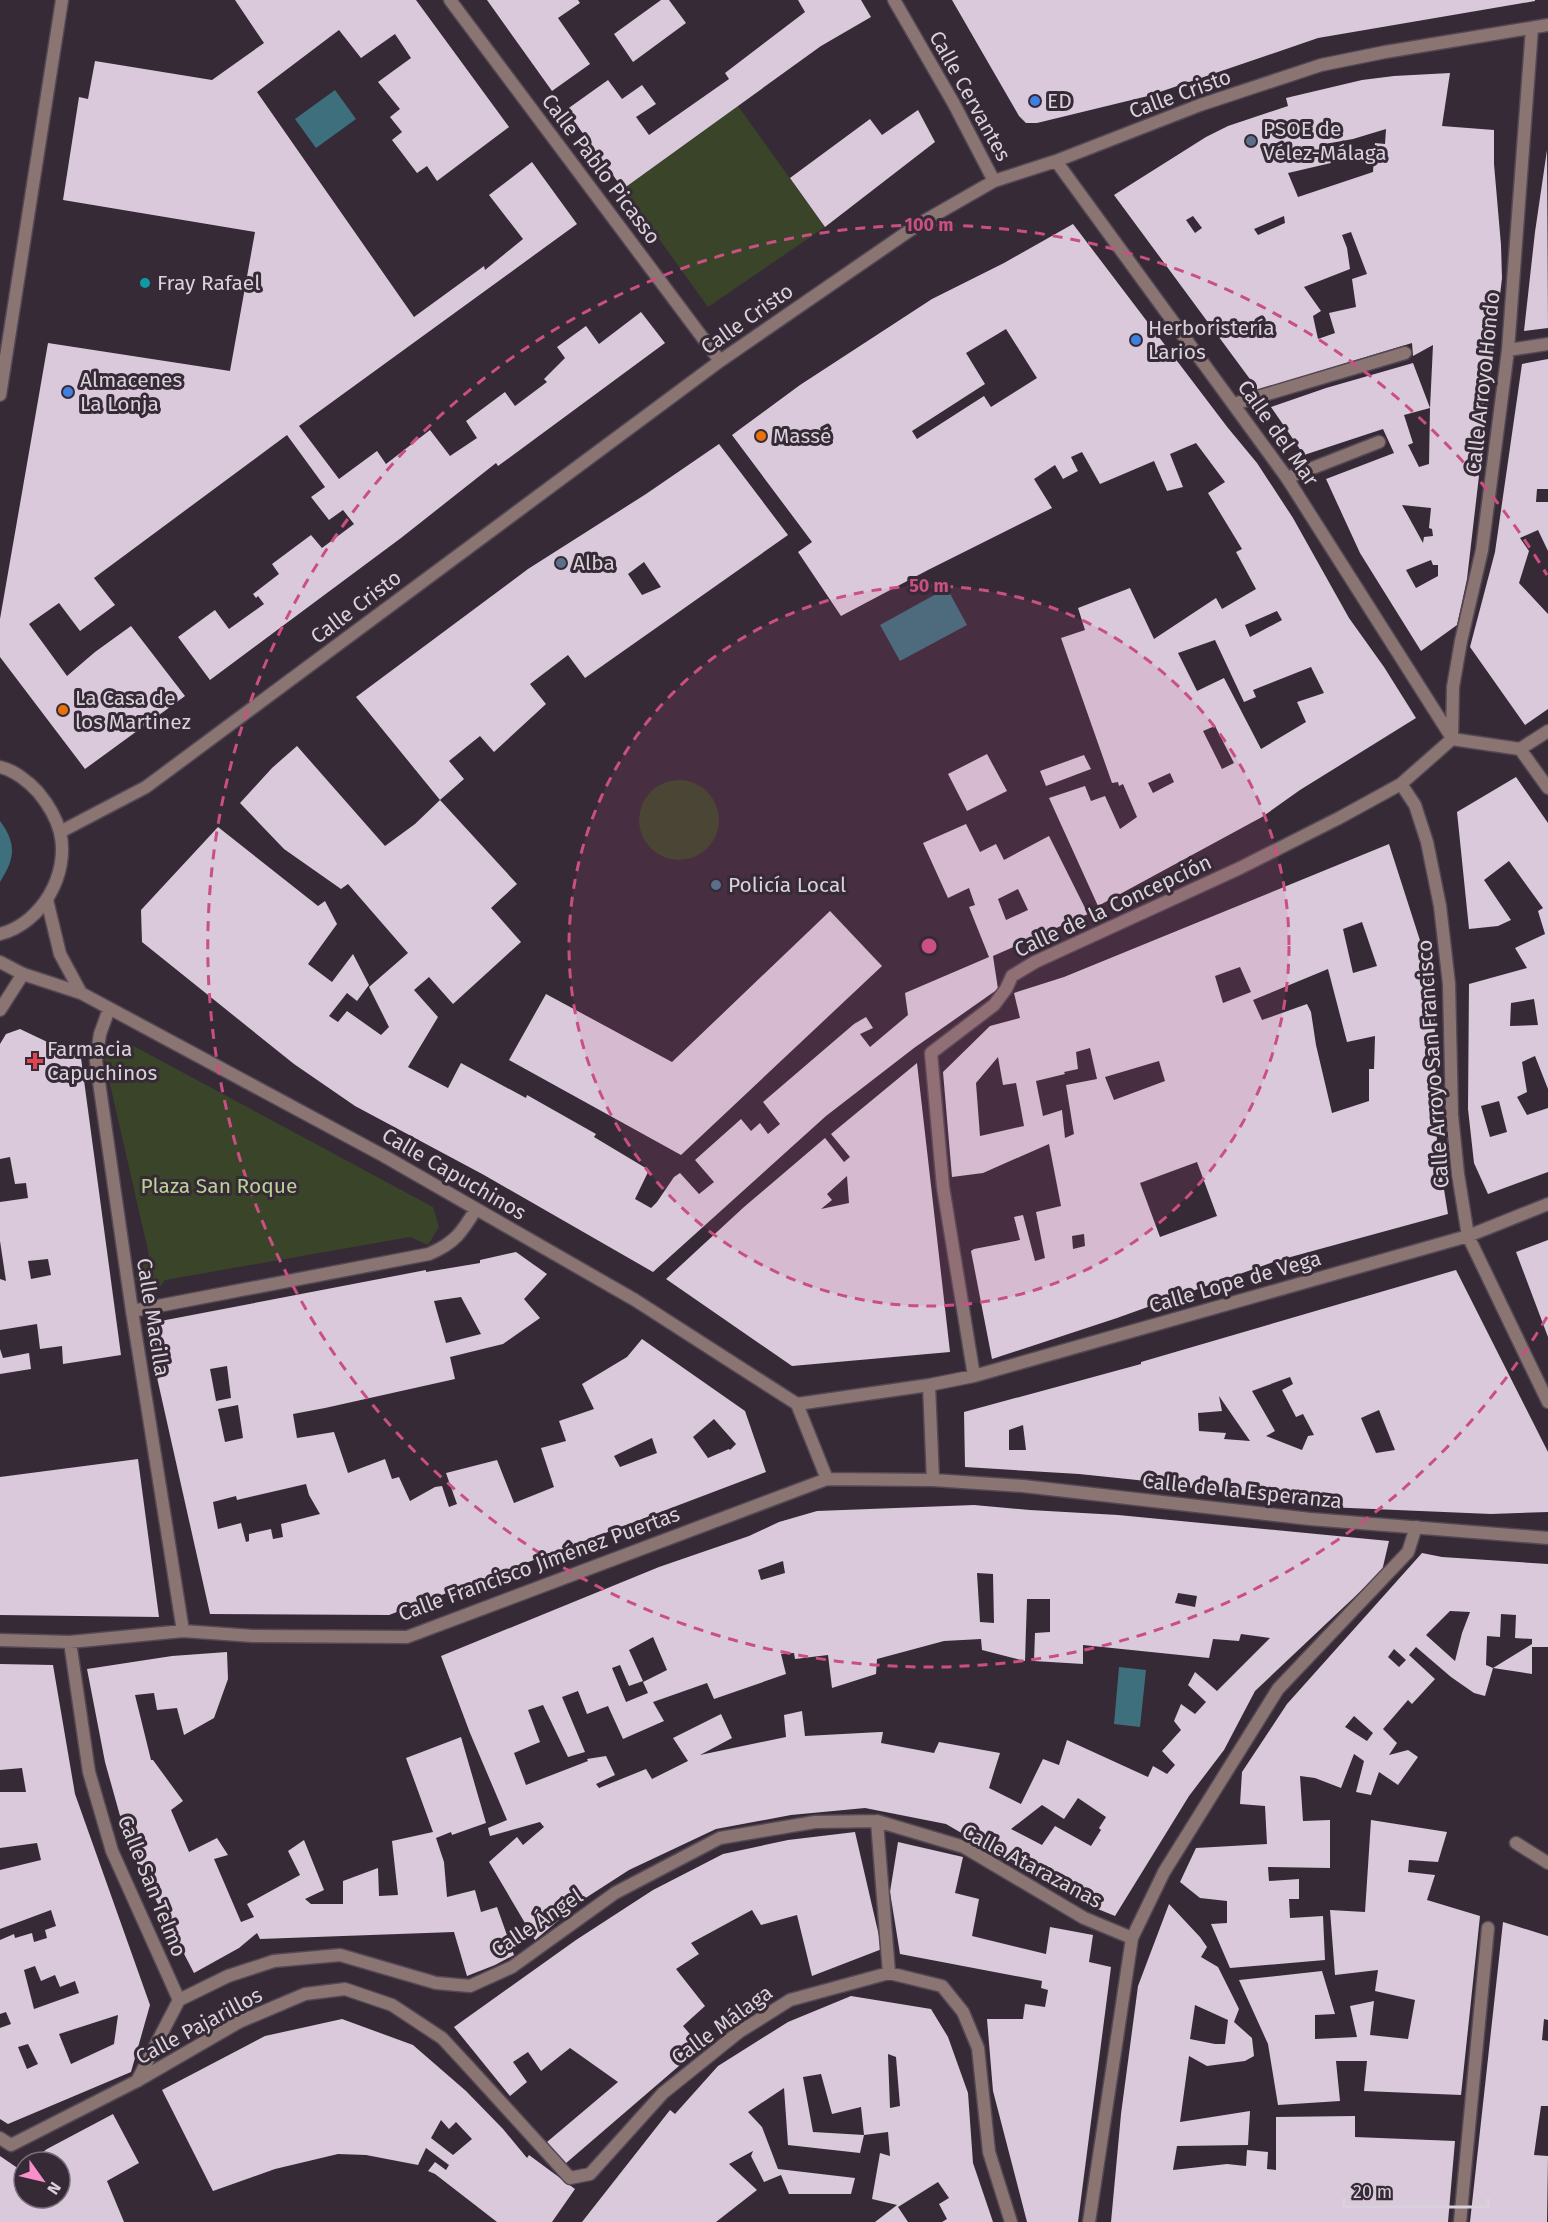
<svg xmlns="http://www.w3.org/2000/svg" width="1548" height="2222" font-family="'Fira Sans',sans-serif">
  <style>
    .green { fill: #394429 }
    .water { fill: #3d6f7d }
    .building { fill: #d9c9db; fill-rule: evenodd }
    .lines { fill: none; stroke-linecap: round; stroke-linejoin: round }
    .service-casing { stroke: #544855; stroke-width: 15 }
    .pedestrian-casing { stroke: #544855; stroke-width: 15 }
    .minor-casing { stroke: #544855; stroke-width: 15 }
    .tertiary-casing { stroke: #544855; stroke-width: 15 }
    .service { stroke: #8a7573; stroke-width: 12 }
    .pedestrian { stroke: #8a7573; stroke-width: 12 }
    .minor { stroke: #8a7573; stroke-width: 12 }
    .tertiary { stroke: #8a7573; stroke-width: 12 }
    .ring { fill: none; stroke: #c95081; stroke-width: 3; stroke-dasharray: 10 8 }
    .shop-dot { fill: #3f7fe0; stroke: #362a37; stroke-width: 2 }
    .service-dot { fill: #5c6f8a; stroke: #362a37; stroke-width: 2 }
    .culture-dot { fill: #0f9aa8; stroke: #362a37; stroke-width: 2 }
    .food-dot { fill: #e8710a; stroke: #362a37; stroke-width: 2 }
    .health-dot { fill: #e0444e; stroke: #362a37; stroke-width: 2 }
    .labels { text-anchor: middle; stroke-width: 6; stroke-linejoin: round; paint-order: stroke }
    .street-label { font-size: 21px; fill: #dad2db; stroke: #362a37 }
    .poi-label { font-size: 21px; fill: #dad2db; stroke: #362a37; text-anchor: start }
    .park-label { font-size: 21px; fill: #b9d294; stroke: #362a37 }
    .centre { fill: #c95081; stroke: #362a37; stroke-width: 3 }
    .ring-label { font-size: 18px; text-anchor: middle; font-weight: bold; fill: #c95081; stroke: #362a37; stroke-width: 6; stroke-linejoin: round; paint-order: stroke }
  </style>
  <rect width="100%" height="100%" fill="#362a37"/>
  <path class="green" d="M738 106 825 227 708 307 623 189Z
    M639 820a40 40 0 1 1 80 0a40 40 0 1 1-80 0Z
    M128 1043 433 1207 439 1227 428 1245 410 1237 165 1280 153 1296 135 1279 149 1255 104 1058Z"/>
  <path class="water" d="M335 90 356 119 316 148 295 119Z
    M947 588 967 625 900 661 880 625Z
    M0 821C17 844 15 859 0 882Z
    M1119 1667 1146 1670 1140 1727 1114 1724Z"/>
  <path class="building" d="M235 0H416L509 127 437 181 427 166 417 173 392 140 402 132 390 117 400 109 378 82 411 58 395 34 361 58 339 30 257 92 414 317 484 266 485 270 523 239 489 195 532 162 577 224 299 426 339 479 377 451 386 464 430 430 450 456 477 438 466 421 505 392 515 406 547 382 544 379 565 358 557 347 586 326 599 344 641 312 665 343 498 466 496 463 401 538 210 680 178 637 215 610 229 629 264 604 258 596 256 598 253 594 279 574 272 564 311 535 322 548 354 524 343 510 329 520 311 497 325 487 287 435 94 578 115 605 80 631 59 603 29 624 67 676 95 652 131 626 185 696 85 769 0 657V619L48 343 230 371 255 232 63 200 79 97 88 99 95 61 212 80 264 43Z
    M487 0H578L580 3 558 18 590 64 552 91Z
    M661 0H669L686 23 633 62 614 34Z
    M798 0H861L871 17 821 46 623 189 566 110 608 80 622 99 642 85 656 104 636 117 649 135 729 79 725 73 805 12Z
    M952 0H1535V1L1318 38 1148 96 1037 123H1026L1019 116Z
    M1450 73 1442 126 1494 130V164L1501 245 1502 278 1467 579 1457 625 1421 651 1360 553 1326 479 1394 453 1383 429 1304 455 1271 407 1326 388 1413 363 1430 408 1433 345 1413 356 1412 343 1258 390 1114 195 1206 137 1228 126 1288 106 1286 98 1362 80 1394 76ZM1386 129 1385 144 1375 143 1373 172 1298 197 1288 173 1331 163 1325 144 1353 139ZM1193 216 1202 228 1195 233 1186 220ZM1284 216 1285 223 1258 235 1254 229ZM1351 232 1367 274 1352 279 1356 307 1329 313 1335 333 1318 339 1313 316 1321 311 1304 287 1350 269 1347 248 1342 235ZM1430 408 1429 464 1419 467 1408 445 1413 443 1404 415ZM1402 505 1431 508 1429 528 1432 529 1433 536 1424 537 1423 543ZM1431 560 1433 565H1438V576L1416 588 1406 570Z
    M918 110 935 142 825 227 790 178 870 119 882 135Z
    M1547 150 1548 328 1524 331 1535 232Z
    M1073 224 1228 428 1257 463 1293 518 1349 618 1384 667 1416 718 1300 790 1262 817 1098 906 1049 798 1085 786 1091 801 1105 796 1120 829 1137 817 1123 784 1119 786 1118 782 1112 783 1061 638 1085 630 1078 608 1130 588 1154 639 1216 598 1222 609 1256 589 1236 552 1242 549 1208 493 1225 482 1196 443 1170 454 1183 487 1167 491 1154 461 1100 484 1082 452 1071 457 1078 471 1063 479 1055 465 1034 479 1052 508 928 570 841 616 798 552 812 542 732 435 800 385 932 299 1004 263ZM1006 329 1037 378 991 407 984 396 917 439 912 431 985 384 966 353ZM1277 611 1282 620 1250 637 1245 625ZM1215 640 1244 702 1256 697 1253 690 1311 667 1324 693 1297 702 1306 722 1261 749 1224 678 1197 691 1178 653ZM1215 726 1234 763 1222 769 1203 731ZM1170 773 1174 782 1153 793 1148 783Z
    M1548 359V489H1537L1536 502H1548V551L1538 530 1520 538 1529 551 1519 583 1548 614V709L1525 725 1470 647 1495 552 1522 364Z
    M719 444 788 535 585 678 568 655 530 684 546 704 494 752 480 736 449 761 464 779 440 800 356 697 528 569 646 494ZM644 562 661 587 642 595 628 574Z
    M297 746 385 846 415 824 440 800 517 884 491 908 521 942 453 1004 429 977 414 990 438 1017 408 1067 448 1088 461 1063 526 1098 527 1095 596 1134 594 1137 649 1170 635 1199 651 1208 657 1202 674 1177 680 1173 699 1194 714 1182 695 1160 741 1119 751 1131 760 1123 768 1134 780 1124 763 1102 854 1024 866 1017 873 1028 860 1034 870 1047 908 1015 905 993 989 957 969 907 975 905 969 888 948 898 923 843 966 824 980 852 996 844 1004 860 1049 836 1088 914 993 956 998 989 914 1048 826 1116 653 1272 484 1175 355 1106 294 1064 142 942 141 910 218 827 318 906 325 901 337 924 308 964 332 982 353 954 369 985 357 1001 347 993 329 1016 338 1022 347 1011 381 1035 389 1027 369 987 408 953 348 884 341 889 284 849 240 803 272 768ZM1018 889 1028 910 1006 920 998 899Z
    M987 754 1007 791 967 811 948 774Z
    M1084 755 1091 769 1046 786 1040 771Z
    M1516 777 1548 823V1089L1535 1056 1522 1062 1527 1092 1517 1097 1527 1115 1548 1108V1172L1488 1194 1474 1163 1468 1109 1469 984 1527 968 1515 948 1545 934 1538 911 1543 908 1509 861 1484 880 1511 920 1498 926 1469 929 1457 812ZM1534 999 1538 1025 1510 1026 1511 1003ZM1499 1101 1507 1132 1490 1137 1481 1106Z
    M1389 844 1434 984 1437 1146 1448 1214 1276 1261 1117 1318 992 1359 971 1251 974 1249 1020 1240 1014 1217 1023 1215 1035 1261 1045 1258 1036 1212 1061 1206 1049 1144 983 1173 952 1177 943 1072 990 1026 1020 1018 1014 993 1064 977ZM1362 922 1377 966 1353 973 1343 929ZM1240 967 1251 992 1223 1003 1215 976ZM1328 969 1347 1042 1375 1036 1374 1069H1369V1101L1332 1113 1316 1045 1311 1012 1307 1004 1262 1020 1253 1000ZM1090 1048 1097 1079 1066 1085 1074 1134 1065 1138 1062 1110 1043 1116 1036 1081 1065 1074 1064 1072 1078 1069 1076 1052ZM998 1057 1003 1085 1016 1083 1024 1126 980 1136 976 1083ZM1159 1061 1165 1081 1114 1100 1105 1077ZM1197 1162 1217 1216 1160 1237 1140 1183ZM1084 1234 1085 1246 1073 1249 1072 1236Z
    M830 911 882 966 681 1155 509 1060 546 994 672 1062Z
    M20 1029 81 1058 121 1355 63 1364 62 1346 40 1349 37 1324 0 1330V1279L6 1281 0 1241V1202L28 1198 26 1183 15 1184 10 1157 0 1159V1044L6 1034ZM48 1259 51 1275 31 1279 28 1261Z
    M917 1063 950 1352 792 1366 666 1279 744 1207 825 1138 844 1162 850 1157 831 1134ZM847 1176 849 1203 821 1209 832 1200 827 1194Z
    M1548 1240V1337L1516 1252Z
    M516 1252 547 1274 524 1299 540 1318 503 1344 450 1357 455 1379 325 1408 293 1414 297 1438 334 1432 348 1473 385 1459 392 1479 399 1477 410 1501 435 1487 442 1486 449 1507 457 1504 446 1473 497 1460 514 1503 554 1487 541 1448 566 1441 559 1421 594 1409 582 1384 627 1357 642 1339 745 1411 766 1472 389 1615 210 1614 145 1324 426 1270V1272L480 1263V1260ZM461 1297 481 1334 446 1343 434 1301ZM227 1366 231 1398 216 1401 210 1369ZM238 1405 243 1438 225 1442 218 1409ZM714 1419 736 1444 730 1450 729 1449 708 1458 693 1437ZM652 1438 657 1453 620 1467 614 1456ZM306 1484 309 1495 320 1514 281 1524 283 1537 273 1539 271 1529 249 1534V1541L246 1542 241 1523 218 1529 213 1502 236 1496 237 1500Z
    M1456 1270 1548 1452V1512L1491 1514 1326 1507 1137 1480 1079 1474 965 1467 964 1412 1141 1364V1362ZM1290 1377 1293 1384 1282 1390 1296 1417 1303 1414 1314 1435 1308 1436 1302 1450 1266 1436 1275 1431 1252 1391ZM1219 1396 1250 1441 1224 1439 1226 1433 1199 1431 1198 1413 1222 1411ZM1379 1410 1395 1450 1376 1453 1361 1418ZM1023 1425 1026 1450H1009V1430Z
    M0 1349 3 1358 29 1353 31 1369 0 1374Z
    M138 1459 159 1617 0 1615V1477Z
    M974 1505 1030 1510 1118 1515 1389 1541 1382 1571 1255 1691 1224 1750 1189 1796 1115 1916 1088 1905 1044 1881 946 1824 865 1808 791 1815 716 1829 629 1870 584 1899 535 1940 489 1862 517 1837 523 1845 544 1827 540 1822 490 1836 488 1828 507 1820 470 1733 441 1656 659 1567 749 1536 779 1522 817 1511ZM783 1561 785 1573 761 1580 758 1570ZM977 1573 993 1574 994 1623 980 1622ZM1178 1593 1197 1596 1195 1607 1175 1603ZM1027 1599H1050V1632L1035 1633 1034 1661 1083 1664V1645L1209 1658 1213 1639 1239 1641 1241 1634 1270 1638 1217 1691 1195 1672 1188 1685 1206 1702 1195 1714 1181 1704 1174 1721 1181 1730 1162 1751 1175 1765 1167 1774 1153 1766 1148 1777 1067 1740 1059 1765 1043 1759 1021 1804 989 1788 1000 1753 939 1742 934 1753 881 1743 883 1732H880L805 1736 802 1711 784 1715 786 1737 700 1755 732 1738 721 1714 673 1738 688 1761 652 1779 646 1769 599 1788 596 1784 615 1775 606 1756 587 1759 588 1761 526 1785 514 1753 540 1742 528 1710 543 1705 568 1757 585 1752 562 1697 578 1691 587 1714 608 1706 623 1739 664 1721 653 1702 707 1683 714 1699 786 1674 781 1654 794 1653 795 1659 828 1655 832 1688 876 1674 877 1659 944 1641 981 1639 982 1650 1025 1661ZM653 1637 667 1670 643 1682 648 1693 626 1702 612 1668 620 1665 629 1686 643 1681 629 1650ZM1078 1798 1106 1817 1099 1828 1101 1830 1091 1846 1055 1826 1042 1845 1011 1829 1042 1805 1064 1819Z
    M1422 1553 1442 1557 1548 1564V1647H1532V1674L1493 1668 1532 1644V1639L1515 1638 1516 1615 1501 1614 1500 1637 1487 1636 1486 1665 1493 1668 1485 1696 1474 1693 1451 1677 1416 1647 1409 1655 1435 1679 1412 1704 1408 1700 1383 1729 1397 1743 1389 1755 1408 1750 1418 1757 1398 1785 1379 1772 1371 1795 1356 1792 1364 1761 1354 1754 1341 1788 1315 1778 1300 1776 1303 1821 1330 1820V1868L1268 1867 1269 1881 1299 1879V1899H1289L1290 1918 1323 1916 1325 1960 1230 1968 1211 1924 1227 1923V1901L1200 1898 1180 1882 1196 1848 1267 1844 1265 1806 1240 1804 1242 1772 1287 1704ZM1450 1611 1470 1612 1462 1633 1455 1661 1426 1635ZM1394 1649 1406 1660 1399 1667 1388 1657ZM1354 1716 1373 1733 1367 1741 1345 1727Z
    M227 1652 228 1679 214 1718 184 1735 177 1708 157 1710 154 1693 135 1695 151 1760H153L183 1801 171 1810 189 1852 217 1838 228 1855 214 1859 241 1922 254 1917 247 1904 300 1875 288 1851 304 1840 324 1890 305 1899 311 1904H343V1881L378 1868 379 1896 398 1895 392 1841 433 1832 406 1758 461 1737 486 1823 452 1835 451 1832 436 1838 444 1862 447 1897 475 1890 481 1912 497 1907 514 1955 495 1965 467 1976 454 1932 260 1939 257 1933 239 1948 194 1973 129 1848 105 1762 87 1669 172 1656Z
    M0 1664 53 1665 75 1794 150 2005 131 2072 8 2124 0 2119V2028L11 2024 6 2012 0 2014V1940L14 1934 15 1938 32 1933 34 1942 47 1938 45 1930 56 1926 51 1910 0 1929V1870L41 1860 37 1843 0 1848V1792H26L22 1768 0 1770ZM35 1966 41 1981 55 1975 60 1987 75 1981 79 1993 34 2009 24 1970ZM118 2015 114 2044 71 2064 59 2034ZM28 2044 38 2064 27 2069 18 2047Z
    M1371 1820 1447 1832 1438 1862 1409 1860 1408 1872 1435 1875 1427 1900 1480 1916 1461 2095 1364 2091 1367 2061H1336L1340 2101 1278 2105 1268 2044 1239 1980 1322 1971 1335 2014 1315 2015V2039L1357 2037 1350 2006 1374 2001 1370 2035 1408 2039 1415 2000 1375 1991 1378 1970 1335 1975 1330 1910 1365 1912Z
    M855 1832 882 1949 812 1976 797 1915 761 1925 752 1910 691 1943 699 1954 676 1969 705 2006 683 2026 701 2047 565 2164 547 2142 618 2082 570 2048 541 2071 528 2052 513 2062 527 2082 510 2096 454 2027 576 1940 653 1890 723 1854 788 1840Z
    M898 1842 963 1857 955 1893 979 1899 972 1936 1046 1954 1050 1927 1093 1935 1089 1962 1111 1967 1078 2222H1027L993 2091 987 2019H1023L1025 2004 1045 2007 1048 1990 1041 1988 1042 1981 900 1954 890 1892Z
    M1169 1904 1200 1937 1207 1947 1201 1957 1218 1967 1239 2009 1234 2022 1252 2038 1254 2056 1245 2061 1207 2066 1189 2056 1180 2122 1250 2111 1248 2145 1177 2146 1173 2170 1227 2164 1246 2166 1247 2150 1268 2152 1267 2169 1276 2170V2117L1355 2116V2137L1455 2141 1448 2222H1111L1121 2114 1138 1986ZM1195 2005 1228 2020 1225 2044H1215L1190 2039Z
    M1503 1922 1548 1936V2020L1544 2019 1542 2040 1548 2041V2106H1541L1534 2155 1548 2156 1547 2222H1470Z
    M851 1996 931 2009 948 2037 968 2093 973 2163 993 2222H942L947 2219 939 2204 949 2198 938 2182 898 2207 908 2222H875L897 2205 872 2199 880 2153 890 2156 888 2132 864 2135 861 2107 832 2114 821 2074 803 2077 813 2132 864 2135 860 2153 788 2145 784 2088 748 2112 762 2127 778 2169 855 2178 851 2194H789L781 2175 764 2182 751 2156 753 2151 729 2164 757 2190 716 2222H582L670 2110 675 2114 718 2066 788 2022ZM888 2054 896 2057 900 2106 890 2108Z
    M342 2019 413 2045 466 2091 503 2129 527 2158 529 2155 575 2189 552 2222H497L435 2174 428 2171 435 2162 446 2170 449 2165 426 2148 418 2165 366 2155 338 2154 275 2169 213 2191 162 2090 265 2036ZM441 2120 449 2129 456 2122 472 2139 453 2155 431 2138Z
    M113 2114 139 2163 107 2181 124 2222H0V2156L19 2169 24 2165V2198H60V2162H29L47 2149Z"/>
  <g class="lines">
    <g class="service-casing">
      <path id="service" d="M1234 404 1405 353
        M1287 478 1379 442
        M1516 1843 1548 1863"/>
    </g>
    <g class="pedestrian-casing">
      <path id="pedestrian" d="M1117 2038 1132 1938 1164 1872 1278 1689 1408 1552 1416 1527
        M137 2081 239 2022 305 1994 345 1989 392 2005 442 2038 468 2066"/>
    </g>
    <g class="minor-casing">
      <path id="minor" d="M450 0 720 361
        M894 0 954 104 994 181
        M1056 161 1287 478 1452 738
        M1508 350 1548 344
        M0 395 62 0
        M1452 739 1453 687 1461 641 1482 550 1508 350 1532 28
        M1452 739 1520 749
        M1520 749 1548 788
        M1520 749 1548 731
        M1401 784 1415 805 1427 842 1440 906 1449 984 1452 1115 1458 1174 1468 1236 1548 1402
        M60 832 146 787 720 361 919 224 994 181 1056 161 1200 105 1321 65 1385 52 1548 25
        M47 900 60 954 81 993
        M23 974 81 993 384 1156 635 1300 797 1404
        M109 1009 100 1034 96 1061 132 1311 183 1631
        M132 1311 429 1254C455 1243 462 1232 476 1209
        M974 1376 943 1187 931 1053 994 1005 1006 989 1012 976 1035 962 1240 868 1339 818 1401 784 1452 739
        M929 1385 933 1480
        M797 1404 929 1385 974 1376 1468 1236 1548 1204
        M797 1404 827 1479
        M0 1640 70 1642 183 1631 253 1636 407 1637 827 1479 933 1480 1023 1486 1310 1519 1548 1538
        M70 1642 89 1772 112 1851 179 2000
        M877 1821 889 1973
        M179 2000 228 1976 274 1961 340 1955 436 1983 470 1986 512 1967 615 1893 720 1838 815 1822 877 1821 964 1847 1084 1918 1132 1938
        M468 2066 570 2178 590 2174 663 2093 739 2032 790 2000 889 1973 942 1986 963 2012 978 2048 989 2152 1011 2222
        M0 2138 11 2145 137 2081 179 2000
        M1089 2222 1117 2038
        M1460 2222 1488 1928"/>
    </g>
    <g class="tertiary-casing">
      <path id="tertiary" d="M0 767C14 770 29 782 38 792 48 804 56 817 60 832 70 874 42 923 0 934
        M0 962 23 974 0 1010"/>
    </g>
    <use href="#service" class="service"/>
    <use href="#pedestrian" class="pedestrian"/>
    <use href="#minor" class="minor"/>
    <use href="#tertiary" class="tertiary"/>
  </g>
  <circle cx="929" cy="946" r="360" fill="#c95081" fill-opacity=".12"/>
  <g class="ring">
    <circle cx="929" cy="946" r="360"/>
    <path d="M1547 1317A721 721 0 1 1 1547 575"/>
  </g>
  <g class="shop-dot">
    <circle cx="1035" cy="101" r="6"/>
    <circle cx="1136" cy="340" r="6"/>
    <circle cx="68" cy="392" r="6"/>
  </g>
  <g class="service-dot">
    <circle cx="1251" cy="141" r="6"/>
    <circle cx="561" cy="563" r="6"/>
    <circle cx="716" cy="885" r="6"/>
  </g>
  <circle class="culture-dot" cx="145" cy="283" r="6"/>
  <g class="food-dot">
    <circle cx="761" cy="436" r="6"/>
    <circle cx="63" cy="710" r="6"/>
  </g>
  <path class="health-dot" d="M32 1052h6v6h6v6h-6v6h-6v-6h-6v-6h6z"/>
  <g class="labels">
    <g class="street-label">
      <text transform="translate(1180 94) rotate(-20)" y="7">Calle Cristo</text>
      <text transform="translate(970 96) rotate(61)" y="7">Calle Cervantes</text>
      <text transform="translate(601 169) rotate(53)" y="7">Calle Pablo Picasso</text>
      <text transform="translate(747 319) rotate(-35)" y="7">Calle Cristo</text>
      <text transform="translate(1483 383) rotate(-84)" y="7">Calle Arroyo Hondo</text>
      <text transform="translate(1278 433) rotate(55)" y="7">Calle del Mar</text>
      <text transform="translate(356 607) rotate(-37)" y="7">Calle Cristo</text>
      <text transform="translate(1113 906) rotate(-25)" y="7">Calle de la Concepción</text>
      <text transform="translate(1433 1064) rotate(-94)" y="7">Calle Arroyo San Francisco</text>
      <text transform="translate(454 1174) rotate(30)" y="7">Calle Capuchinos</text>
      <text transform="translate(1235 1282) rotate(-16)" y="7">Calle Lope de Vega</text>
      <text transform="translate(153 1317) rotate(81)" y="7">Calle Macilla</text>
      <text transform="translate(1242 1491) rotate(6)" y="7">Calle de la Esperanza</text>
      <text transform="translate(539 1564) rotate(-20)" y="7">Calle Francisco Jiménez Puertas</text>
      <text transform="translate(1032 1866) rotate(28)" y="7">Calle Atarazanas</text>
      <text transform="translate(152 1886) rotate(68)" y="7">Calle San Telmo</text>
      <text transform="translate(537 1923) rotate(-34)" y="7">Calle Ángel</text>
      <text transform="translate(722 2025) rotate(-36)" y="7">Calle Málaga</text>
      <text transform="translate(199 2026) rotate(-28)" y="7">Calle Pajarillos</text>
    </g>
    <g class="poi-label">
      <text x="1047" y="108">ED</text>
      <text x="1263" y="136">PSOE de<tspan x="1263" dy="24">Vélez-Málaga</tspan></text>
      <text x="157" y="290">Fray Rafael</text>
      <text x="1148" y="335">Herboristería<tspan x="1148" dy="24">Larios</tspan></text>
      <text x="80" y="387">Almacenes<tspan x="80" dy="24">La Lonja</tspan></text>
      <text x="773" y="443">Massé</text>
      <text x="573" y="570">Alba</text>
      <text x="75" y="705">La Casa de<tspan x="75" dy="24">los Martinez</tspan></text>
      <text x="728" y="892">Policía Local</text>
      <text x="47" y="1056">Farmacia<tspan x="47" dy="24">Capuchinos</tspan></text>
    </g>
    <g class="park-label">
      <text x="219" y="1193">Plaza San Roque</text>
    </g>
  </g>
  <circle cx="929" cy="946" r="9" class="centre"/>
  <g class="ring-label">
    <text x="929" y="231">100 m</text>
    <text x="929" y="592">50 m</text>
  </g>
  <g transform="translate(42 2180) rotate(124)"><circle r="28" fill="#362a37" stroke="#786d79" stroke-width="1.5"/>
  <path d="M0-4.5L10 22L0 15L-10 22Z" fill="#f98fc9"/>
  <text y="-9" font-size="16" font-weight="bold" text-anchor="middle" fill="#dad2db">N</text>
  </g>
  <path d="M1344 2198v9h144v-9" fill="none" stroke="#dad2db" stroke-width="3"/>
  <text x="1353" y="2198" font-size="18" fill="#dad2db" stroke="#362a37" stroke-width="4.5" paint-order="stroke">20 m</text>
</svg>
